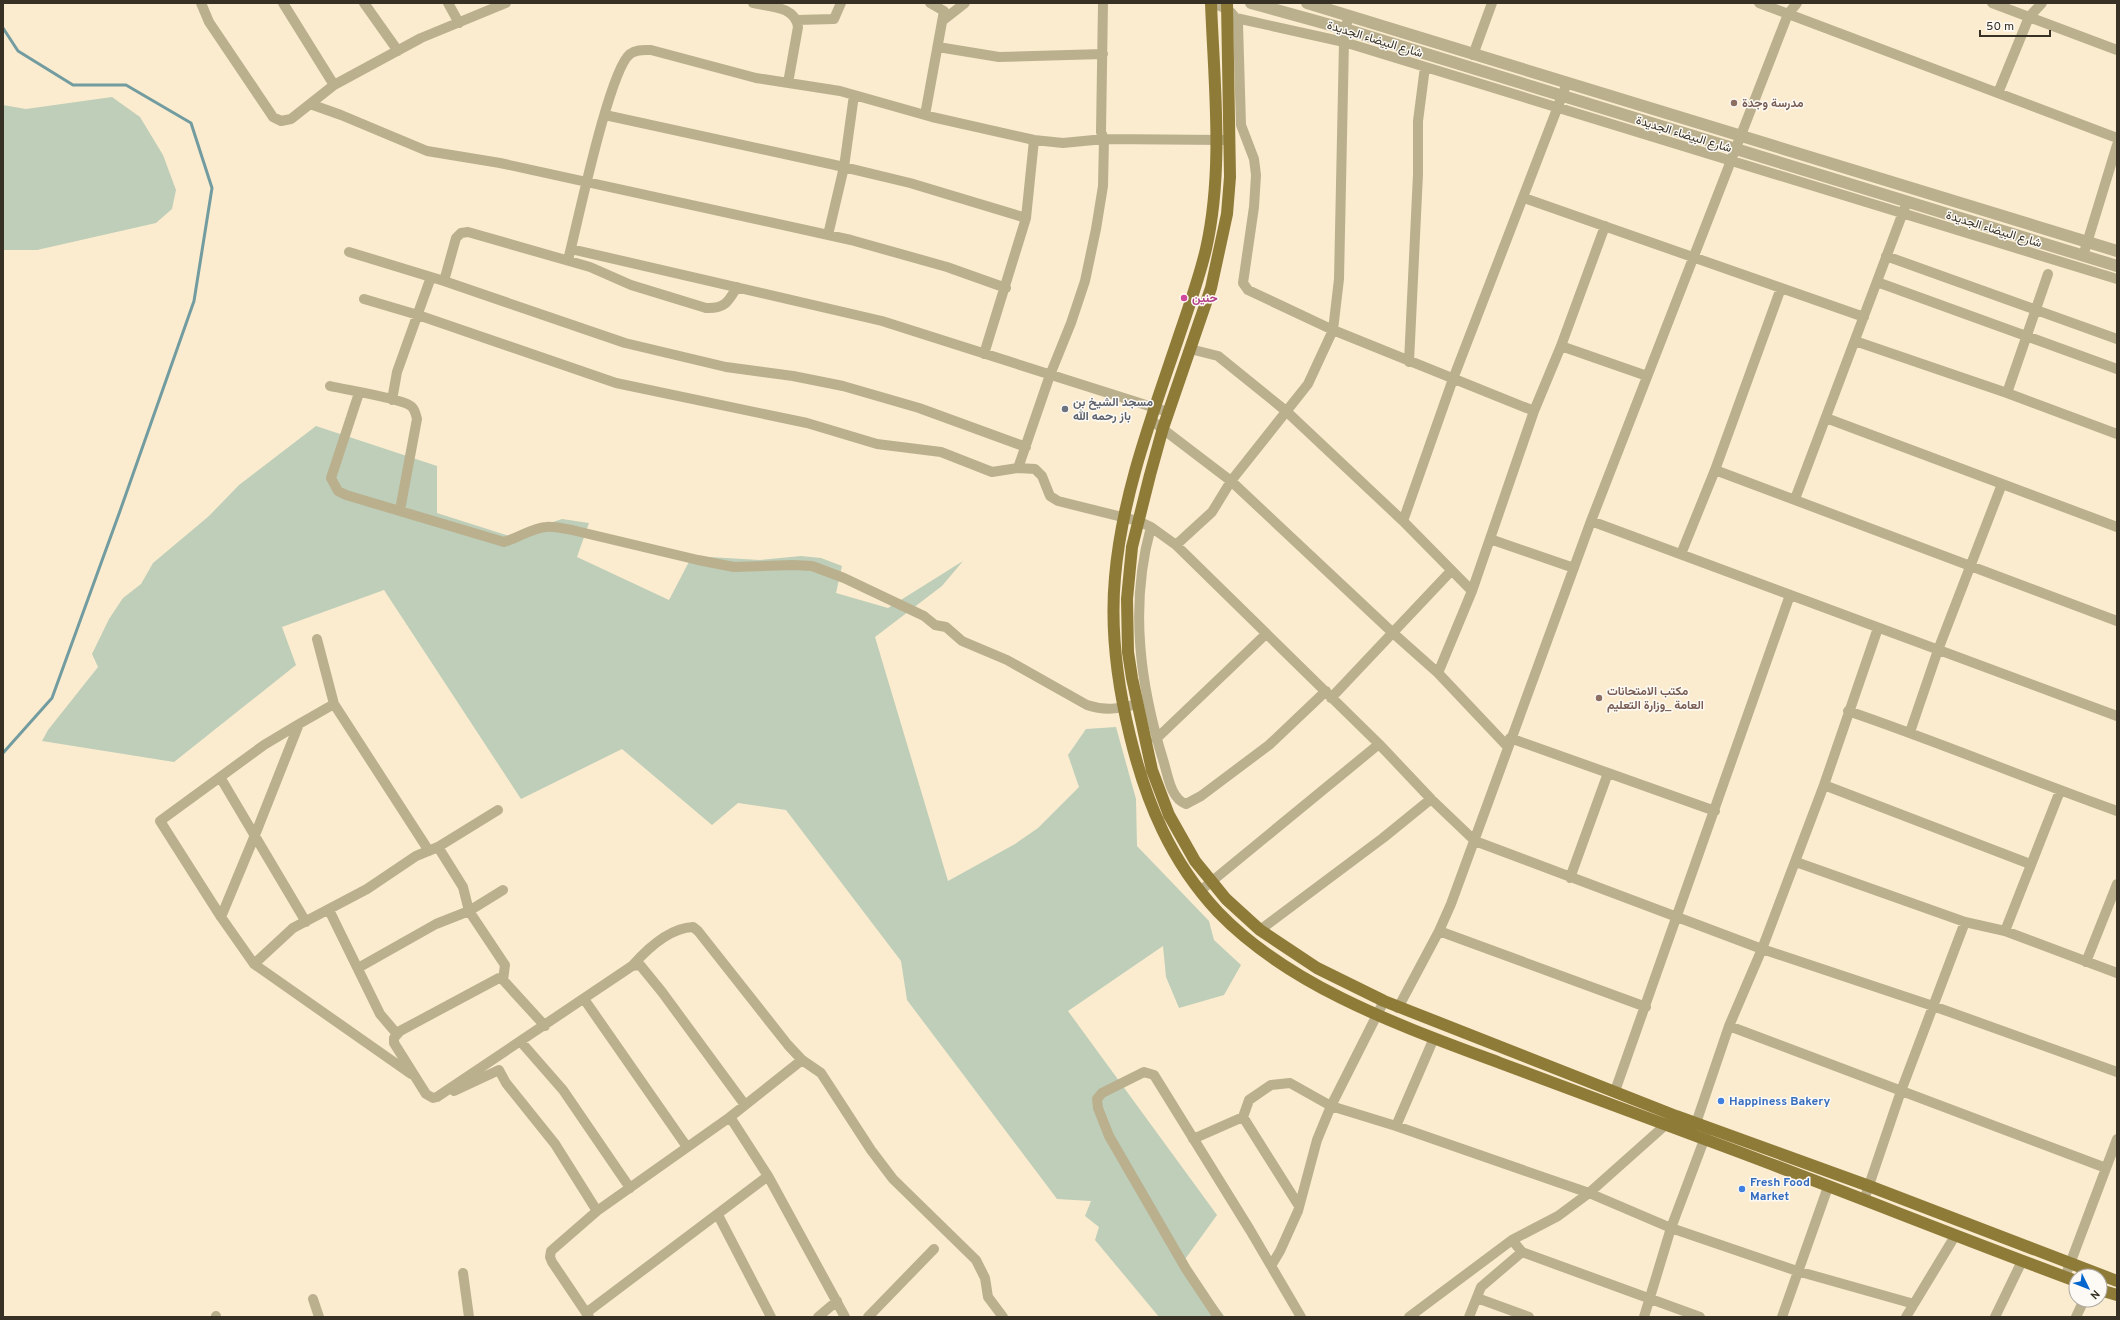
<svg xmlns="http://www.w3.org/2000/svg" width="2120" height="1320" font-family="Overpass,Vazirmatn,sans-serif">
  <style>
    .green { fill: #beceb9 }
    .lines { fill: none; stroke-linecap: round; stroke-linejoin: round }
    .stream { stroke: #729ca0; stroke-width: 3 }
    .minor { stroke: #bab08e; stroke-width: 10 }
    .tertiary { stroke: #bab08e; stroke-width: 12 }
    .primary { stroke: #8f7b38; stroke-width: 12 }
    .education-dot { fill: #8d6e63; stroke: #fdfaf5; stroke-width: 1.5 }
    .hotel-dot { fill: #d1479c; stroke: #fdfaf5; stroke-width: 1.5 }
    .worship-dot { fill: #6b7280; stroke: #fdfaf5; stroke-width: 1.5 }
    .shop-dot { fill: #3f7fe0; stroke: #fdfaf5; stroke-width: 1.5 }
    .labels { text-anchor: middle; stroke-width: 3; stroke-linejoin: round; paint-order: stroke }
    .street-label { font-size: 12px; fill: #363025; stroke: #fdfaf5 }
    .education-label { font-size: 12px; font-weight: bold; fill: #785e54; stroke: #fdfaf5; text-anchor: start }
    .hotel-label { font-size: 12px; font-weight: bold; fill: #b23c85; stroke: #fdfaf5; text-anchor: start }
    .worship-label { font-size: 12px; font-weight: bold; fill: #5b616d; stroke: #fdfaf5; text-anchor: start }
    .shop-label { font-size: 12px; font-weight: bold; fill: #366cbe; stroke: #fdfaf5; text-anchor: start }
  </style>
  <rect width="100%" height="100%" fill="#fbeccf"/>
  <path class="green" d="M112 97 140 117 163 155 176 190 172 209 156 223 37 250H3V105L26 109Z
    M316 426 437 466V513L522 540 550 523 562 519 589 523 577 557 669 600 692 556 760 560 801 556 821 558 842 566 836 593 888 608 963 561 942 586 875 637 948 881 1015 844 1038 828 1079 787 1068 755 1086 729 1116 727 1136 799 1137 846 1209 921 1214 940 1241 965 1224 995 1179 1008 1166 977 1163 946 1068 1011 1217 1215 1183 1262 1225 1317H1159L1095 1240 1099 1227 1085 1216 1091 1201 1057 1199 907 1000 901 961 786 810 738 803 712 825 622 749 521 799 384 590 282 627 296 665 174 762 42 741 48 730 98 667 92 654 109 619 123 598 141 584 153 563 209 516 239 485Z"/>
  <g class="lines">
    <path class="stream" d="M3 28 18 51 73 85H126L191 123 212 188 194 301 120 511 52 698 3 753"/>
    <path class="minor" d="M201 3 209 22 273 117 281 121 291 119 334 85 421 38 506 3
      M283 3 334 85
      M364 3 398 51
      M448 3 459 23
      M753 3C770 7 795 6 798 27L788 83
      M1211 3C1224 7 1233 10 1238 24L1241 125 1254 159 1256 175 1254 207 1243 283 1248 290 1333 330 1534 411
      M1759 3 2117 138
      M1992 3 2117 50
      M1236 18 1344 42 2117 279
      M797 20 834 19 841 3
      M942 21 965 3
      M938 47 999 57 1103 54
      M1473 55 1492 3
      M1998 93 2029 17 2042 3
      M310 104 341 115 427 151 500 163 851 240 947 267 1006 288
      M605 115 835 165 910 183 1026 218
      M925 115 944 11 930 3
      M1524 198 1864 317
      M828 235 844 167 854 95
      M571 249 882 321 1168 412
      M349 252 444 281 625 343 726 367 793 376 843 386 919 408 1026 447
      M1886 256 2117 339
      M2083 256 2117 145
      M568 260C577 226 609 70 630 54 636 49 644 50 651 50L756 78 840 91 932 117 1034 140 1063 143 1104 139 1224 140
      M444 281 456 238 461 233 468 232 590 267 631 285 706 308C725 309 728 302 737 287
      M1877 282 2117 369
      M364 299 418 315 616 383 807 423 877 444 941 452 992 472 1018 468 1035 469 1042 476 1050 496 1058 501 1138 521 1151 527 1176 545 1379 744 1431 799 1475 841 1762 949 1933 1006 2117 1072
      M1855 341 2007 393 2117 434
      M1561 346 1647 376
      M1190 349 1218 356 1286 411 1403 521 1472 591
      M984 354 1026 218 1034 140
      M1409 362 1418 174V121L1425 67
      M330 386C346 390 405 399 412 407 415 410 416 415 417 419L400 510
      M359 393 331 478 338 491 346 495 504 542C518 538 532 528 546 527 555 526 564 529 572 530L698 560 734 567 793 565 812 566 844 578 924 616 935 625 946 627 962 641 1007 660 1087 705C1105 711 1119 709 1137 704
      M2007 393 2048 274
      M392 400 397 372 431 277
      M1826 418 2117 527
      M1151 420 1231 481 1393 633 1438 673 1507 746
      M1018 468 1050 375 1071 323 1085 281 1096 229 1103 186 1104 139 1101 132 1103 3
      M1715 470 2117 621
      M1795 499 1905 207
      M1403 521 1453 379 1567 83
      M1591 521 2117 716
      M1151 527C1129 606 1140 686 1164 763 1168 776 1171 799 1186 804L1201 796 1269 745 1326 691
      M1490 539 1574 568
      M1176 545 1212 512 1231 481 1308 384 1333 330 1339 279 1344 42 1348 16
      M1681 554 1715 470 1781 288
      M1438 673 1472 591 1534 411 1561 346 1605 226
      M1331 698 1451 571
      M334 704 429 851
      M1848 711C1939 742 2027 779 2117 811
      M299 724 264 745 160 821 221 917 254 964 411 1074
      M1910 732 1938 650 2002 484
      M1510 738 1715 811
      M1156 739 1266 634
      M220 777 306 922
      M1824 785 2030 864
      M438 847 463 887 469 911 505 965 503 980
      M1796 862 1965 922 2005 931 2117 973
      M1570 878 1608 773
      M1200 891 1379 744
      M329 910 380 1014 397 1034
      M221 917 255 835 299 724 334 704 317 639
      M1260 930 1383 838 1431 799
      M1439 931 1646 1007
      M2005 931 2060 791
      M2086 962 2117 884
      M254 964 293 928 367 889 416 856 438 847 498 810
      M632 966C647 949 669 928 693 927L698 931 788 1045 802 1060 821 1073 871 1150 893 1179 976 1260 985 1278 988 1297 1003 1317
      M358 968 436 924 469 911 503 890
      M584 999 687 1147
      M1398 1008 1439 931 1451 904 1591 521 1788 14 1797 3
      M545 1026 503 980 499 978 400 1031 394 1038V1043L426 1094 433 1098 437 1097 632 966 640 965 662 992 745 1105
      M1729 1026 2106 1168
      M521 1042 563 1090 630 1188
      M454 1091 499 1070 506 1083 555 1144 597 1211
      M1615 1091 1790 595
      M730 1117 768 1176 845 1317
      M1243 1117 1249 1100 1271 1085 1290 1083 1331 1106 1396 1126 1589 1193 1671 1228 1797 1271 1914 1304
      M1696 1123 1729 1026 1762 949 1824 785 1878 628
      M1396 1126 1434 1038
      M1193 1139 1243 1117 1299 1206
      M1864 1200 1901 1091 1965 922
      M718 1215 771 1317
      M1512 1240 1522 1252 1700 1317
      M1271 1266 1280 1251 1298 1211 1317 1140 1331 1106 1384 1001
      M463 1273 469 1317
      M2065 1277 2117 1139
      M1477 1298 1529 1317
      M313 1299 319 1317
      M586 1313 768 1176
      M216 1316V1317
      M589 1317 552 1262 550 1257 551 1251 597 1211 730 1117 802 1060
      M818 1317 837 1301
      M868 1317 934 1249
      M1218 1317 1186 1269 1109 1136 1098 1108 1097 1099 1102 1093 1144 1072 1154 1075 1250 1230 1301 1317
      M1409 1317 1512 1240 1558 1216 1589 1193 1671 1120
      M1469 1317 1481 1287 1522 1252
      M1644 1317 1671 1228 1707 1132
      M1782 1317 1828 1187
      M1906 1317 1955 1236
      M1995 1317 2022 1261
      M2076 1317 2084 1300"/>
    <path class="tertiary" d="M1251 3 1345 29 2117 266
      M1307 3 2117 251"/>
    <path class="primary" d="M1211 3C1214 84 1224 169 1206 249 1199 279 1188 309 1178 339 1152 416 1122 495 1115 577 1110 631 1117 683 1130 736 1146 802 1171 862 1218 912 1291 988 1404 1027 1500 1063 1568 1088 1636 1113 1704 1139 1829 1185 1952 1235 2076 1281
      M1227 3 1230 177 1227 214 1211 288 1163 428 1150 475 1132 547 1127 599 1128 652 1132 678 1152 770 1169 815 1195 861 1226 899 1260 930 1317 968 1384 1001 1676 1116 1869 1186 2117 1281
      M2100 1290 2117 1295"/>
  </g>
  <g class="education-dot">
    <circle cx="1734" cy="103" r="4"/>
    <circle cx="1599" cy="698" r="4"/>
  </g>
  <circle class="hotel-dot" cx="1184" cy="298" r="4"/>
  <circle class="worship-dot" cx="1065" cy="409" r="4"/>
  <g class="shop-dot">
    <circle cx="1721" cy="1101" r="4"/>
    <circle cx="1742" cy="1189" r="4"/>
  </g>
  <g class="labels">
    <g class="street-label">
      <text transform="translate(1375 39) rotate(17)" y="4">شارع البيضاء الجديدة</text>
      <text transform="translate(1684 134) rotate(17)" y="4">شارع البيضاء الجديدة</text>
      <text transform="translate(1994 229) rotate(17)" y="4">شارع البيضاء الجديدة</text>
    </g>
    <g class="education-label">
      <text x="1742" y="107">مدرسة وجدة</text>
      <text x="1607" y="695">مكتب الامتحانات<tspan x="1607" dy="14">العامة _وزارة التعليم</tspan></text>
    </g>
    <g class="hotel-label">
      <text x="1192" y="302">حنين</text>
    </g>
    <g class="worship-label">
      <text x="1073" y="406">مسجد الشيخ بن<tspan x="1073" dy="14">باز رحمه الله</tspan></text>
    </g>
    <g class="shop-label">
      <text x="1729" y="1105">Happiness Bakery</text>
      <text x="1750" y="1186">Fresh Food<tspan x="1750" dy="14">Market</tspan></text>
    </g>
  </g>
  <rect width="2120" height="1320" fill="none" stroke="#363025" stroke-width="8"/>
  <g transform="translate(2088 1288) rotate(133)"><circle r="19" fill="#fdfaf5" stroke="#ada9a2"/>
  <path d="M0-3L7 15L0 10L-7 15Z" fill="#0366cf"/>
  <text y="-6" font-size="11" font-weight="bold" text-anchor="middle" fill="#363025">N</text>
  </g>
  <path d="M1980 30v6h70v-6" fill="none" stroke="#363025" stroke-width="2"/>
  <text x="1986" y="30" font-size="12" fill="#363025" stroke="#fdfaf5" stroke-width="3" paint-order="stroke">50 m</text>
</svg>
